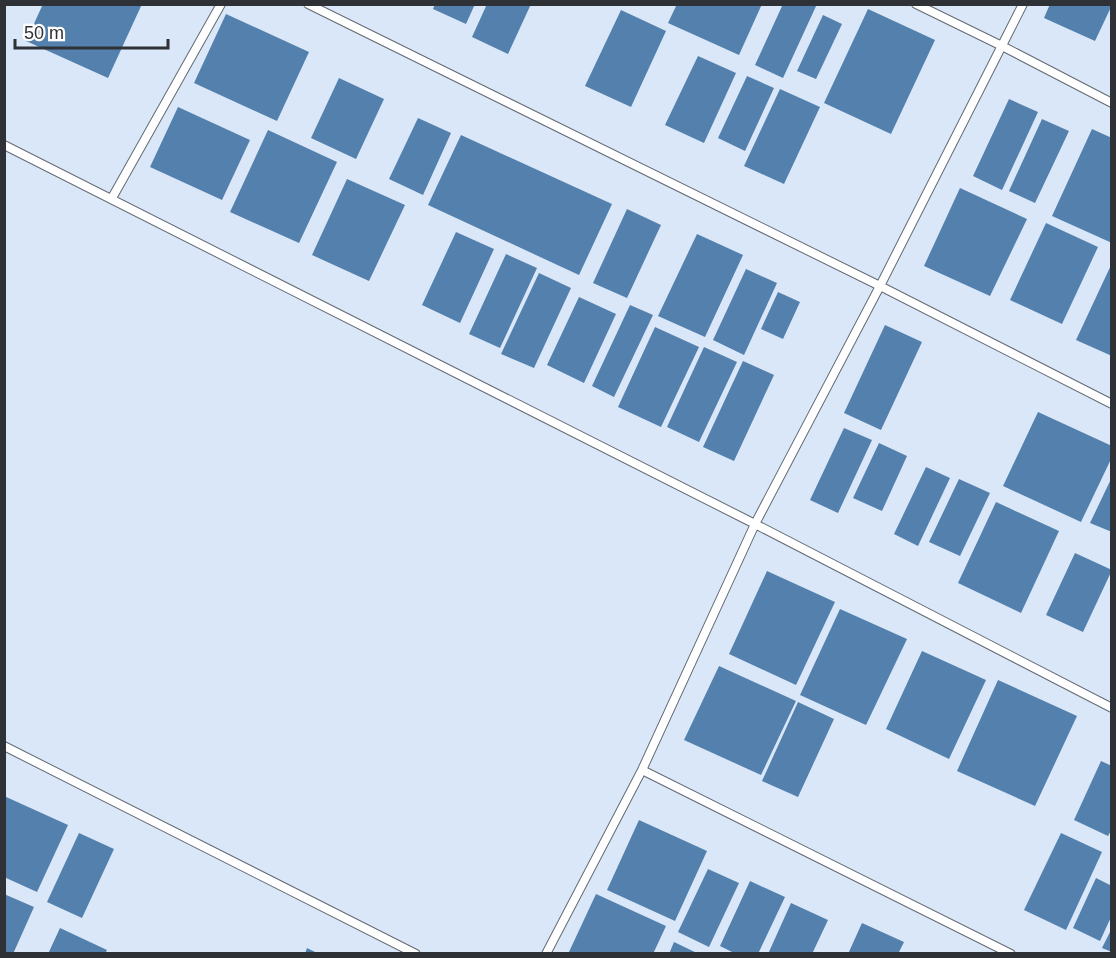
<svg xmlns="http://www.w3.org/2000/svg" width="1116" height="958" font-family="Helvetica,sans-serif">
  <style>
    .built { fill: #d9e7f8 }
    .building { fill: #5480ad }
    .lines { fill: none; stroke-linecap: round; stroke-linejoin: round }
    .lane-casing { stroke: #626a73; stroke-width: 10 }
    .lane { stroke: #fff; stroke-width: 8 }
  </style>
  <rect width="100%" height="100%" fill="#e9f2fd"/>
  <path class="built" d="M5 5H1111V953H5Z"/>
  <path class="building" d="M43 4H142L108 78 26 41Z
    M435 4H475L466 24 433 9Z
    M487 4H531L508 54 472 37Z
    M677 4H762L739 55 668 23Z
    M783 4H817L783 78 755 65Z
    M1050 4H1112V5L1095 41 1044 18Z
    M868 9 935 40 891 134 824 103Z
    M621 10 666 31 631 107 585 86Z
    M226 14 309 52 277 121 194 83Z
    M823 15 842 24 816 79 797 71Z
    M698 56 736 73 704 143 665 125Z
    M747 76 774 88 745 151 718 138Z
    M339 78 384 99 356 159 311 138Z
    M780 89 820 107 784 184 744 166Z
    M1009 99 1038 112 1002 190 973 176Z
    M178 107 250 140 222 200 150 167Z
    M418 118 451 133 423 195 389 179Z
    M1042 119 1069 131 1035 203 1009 191Z
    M1092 129 1112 138V243L1052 216Z
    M268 130 337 162 299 243 230 212Z
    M461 135 612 204 579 275 428 205Z
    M347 179 405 205 369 281 312 255Z
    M960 188 1027 219 990 296 924 266Z
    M627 209 661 225 627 298 593 283Z
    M1046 223 1098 247 1062 324 1010 300Z
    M456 232 494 249 460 323 422 305Z
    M697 234 743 255 705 337 658 316Z
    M506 254 537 268 500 348 469 334Z
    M1112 263V356L1076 340Z
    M746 269 777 283 744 355 713 340Z
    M539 273 571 288 534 368 501 354Z
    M778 292 800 302 783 339 761 329Z
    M579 297 616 314 584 383 547 365Z
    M630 305 653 315 614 397 592 386Z
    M885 325 922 342 881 430 844 413Z
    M655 327 699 347 661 427 618 407Z
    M704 347 737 362 699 442 667 427Z
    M743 361 774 375 734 461 703 447Z
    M1038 412 1112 446V457L1081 522 1003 486Z
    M844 428 872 440 838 513 810 500Z
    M879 443 907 456 882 511 853 498Z
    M926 467 950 478 918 546 894 534Z
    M1112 477V532L1090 523Z
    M959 479 990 493 960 556 929 542Z
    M996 502 1059 531 1021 613 958 583Z
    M1075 553 1112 570 1083 632 1046 615Z
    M767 571 835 602 796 685 729 654Z
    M840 609 907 639 866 725 800 695Z
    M922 651 986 680 949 759 886 729Z
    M719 666 796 701 761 775 684 740Z
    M998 680 1077 716 1035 806 957 771Z
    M798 702 834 719 798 797 762 781Z
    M1101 761 1112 766V829L1108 836 1074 820Z
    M4 796 68 825 37 892 4 877Z
    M639 820 707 851 675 921 607 890Z
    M79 833 114 849 82 918 47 902Z
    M1061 833 1102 852 1066 930 1024 910Z
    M708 869 739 883 709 947 678 932Z
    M1096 878 1112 886V915L1100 941 1073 928Z
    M750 881 785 897 758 954H736L720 946Z
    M4 894 34 907 13 954H4Z
    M596 894 666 926 653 954H568Z
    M791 903 828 920 812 954H768Z
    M862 923 904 942 898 954H848Z
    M60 928 107 950 105 954H48Z
    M1112 928V952L1102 948Z
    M674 942 699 954H669Z
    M307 948 319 954H305Z"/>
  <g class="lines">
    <g class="lane-casing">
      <path id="lane" d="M308 4 880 286 1112 404
        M916 4 1002 46 1112 103
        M4 145 755 524 1112 708
        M112 198 221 4
        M4 746 416 954
        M642 770 1011 954
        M546 954 642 770 755 524 880 286 1023 4"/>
    </g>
    <use href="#lane" class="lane"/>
  </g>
  <rect width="1116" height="958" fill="none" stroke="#2e3135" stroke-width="12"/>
  <path d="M15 39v9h153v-9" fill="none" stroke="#2e3135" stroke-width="3"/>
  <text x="24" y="39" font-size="18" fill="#2e3135" stroke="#ffffff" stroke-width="4.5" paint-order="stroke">50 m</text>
</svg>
